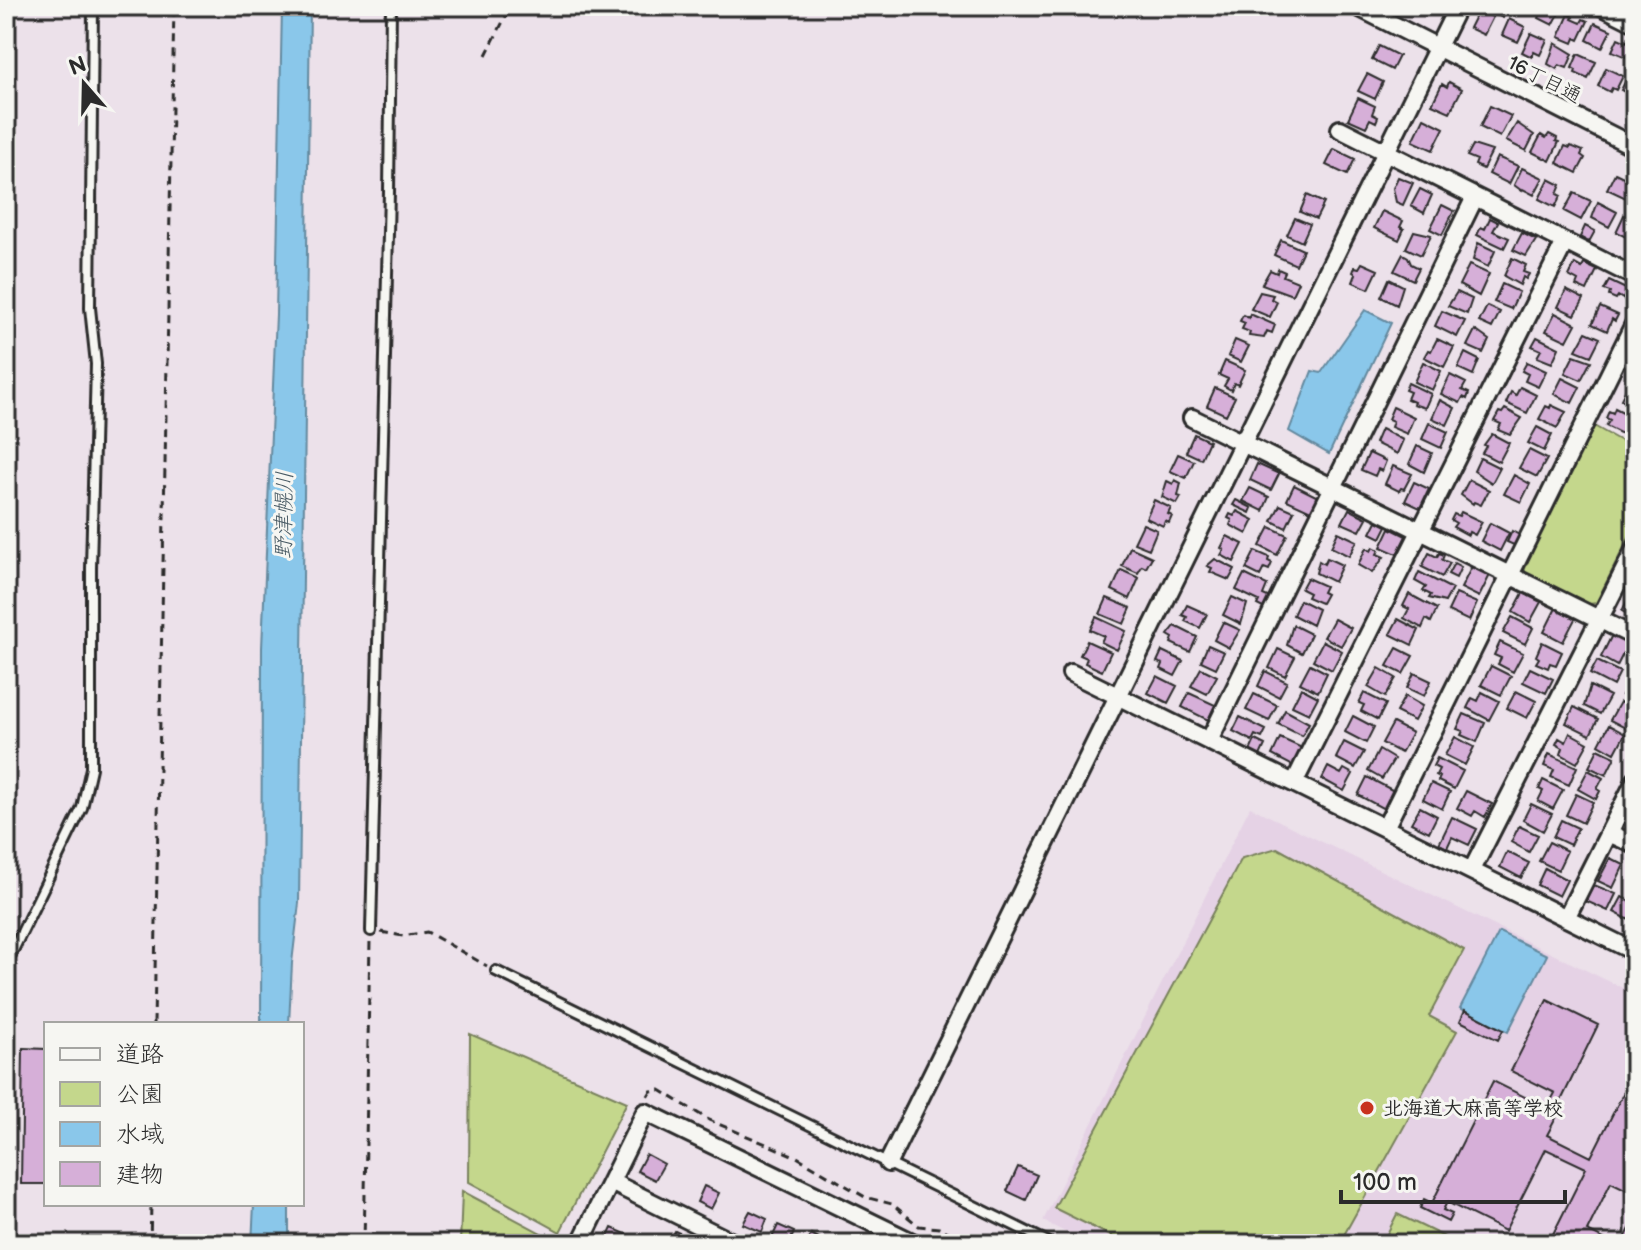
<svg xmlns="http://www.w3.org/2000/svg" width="1641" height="1250" font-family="'Balsamiq Sans','Klee One',sans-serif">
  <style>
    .built { fill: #e5d2e5 }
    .green { fill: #c4d78c; stroke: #78815c; stroke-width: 2 }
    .water { fill: #8ac7ea; stroke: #64899e; stroke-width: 2 }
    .building { fill: #d6afd8; stroke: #2b2b2b; stroke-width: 2 }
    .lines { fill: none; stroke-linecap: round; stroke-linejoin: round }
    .lane-casing { stroke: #2b2b2b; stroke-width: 14 }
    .street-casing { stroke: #2b2b2b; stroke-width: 22 }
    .path { stroke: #2b2b2b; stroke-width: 3; stroke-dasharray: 8 6; stroke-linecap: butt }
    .lane { stroke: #f6f6f2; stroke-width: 8 }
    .street { stroke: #f6f6f2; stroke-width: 16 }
    .poi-dot { fill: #c8321e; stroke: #f6f6f2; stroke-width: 3 }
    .labels { text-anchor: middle; stroke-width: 6; stroke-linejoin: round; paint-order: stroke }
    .street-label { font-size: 20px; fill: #2b2b2b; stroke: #f6f6f2 }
    .poi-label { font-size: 20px; font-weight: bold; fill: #2b2b2b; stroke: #f6f6f2; text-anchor: start }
    .water-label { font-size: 22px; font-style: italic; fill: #485a64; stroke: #f6f6f2 }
  </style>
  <rect width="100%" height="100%" fill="#ece1ea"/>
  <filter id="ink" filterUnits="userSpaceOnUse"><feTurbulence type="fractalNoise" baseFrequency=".0125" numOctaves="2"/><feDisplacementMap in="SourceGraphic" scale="16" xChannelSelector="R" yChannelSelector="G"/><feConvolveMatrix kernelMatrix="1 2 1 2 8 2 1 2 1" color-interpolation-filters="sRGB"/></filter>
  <g filter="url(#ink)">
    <path class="built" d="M1250 807 1635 994V1244H1497L1484 1237 1480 1244H1089L1043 1221Z"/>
    <path class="green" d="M1594 426 1635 449V525L1596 603 1583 605 1524 572 1528 559Z
      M1277 848 1464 950 1429 1016 1457 1031 1339 1244H1127L1054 1208 1242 858Z
      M470 1034 627 1102 560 1232 469 1182Z
      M462 1191 560 1243V1244H460Z
      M1397 1214 1459 1244H1382Z"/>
    <path class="water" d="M282 6H310L299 903 292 963 289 1024H261L262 648 276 314Z
      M1365 310 1391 323 1329 454 1289 431 1312 371 1321 373Z
      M1499 932 1547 955 1508 1032 1460 1008Z
      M254 1204H289V1244H252Z"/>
    <path class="building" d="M1487 6 1505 13 1503 18 1485 10Z
      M1544 6H1555L1561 10 1553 25 1539 18Z
      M1478 10 1493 17 1484 35 1469 28Z
      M1569 14 1573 17 1572 19 1581 23 1583 19 1588 21 1579 40 1575 38 1573 43 1559 37Z
      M1509 19 1525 27 1518 42 1502 35Z
      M1595 23 1611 30 1602 48 1587 40Z
      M1531 33 1547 40 1540 55 1534 52 1532 57 1522 52Z
      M1629 36 1635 39V49L1631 59 1612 51 1618 38 1627 42Z
      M1555 43 1573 54 1567 68 1559 65 1557 69 1548 64Z
      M1379 46 1399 56 1392 70 1372 60Z
      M1578 54 1596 62 1588 79 1575 73 1576 70 1572 68Z
      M1606 68 1623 76 1616 90 1612 88 1610 92 1598 86Z
      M1367 74 1383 82 1375 99 1358 91Z
      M1627 78 1635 82V97L1632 102 1625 99 1627 93 1621 90Z
      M1449 82 1462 89 1450 112 1432 104 1442 84 1447 87Z
      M1358 98 1375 106 1372 114 1378 117 1376 122 1370 119 1366 127 1348 119Z
      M1490 106 1511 116 1500 137 1480 127Z
      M1424 118 1444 128 1433 150 1413 141Z
      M1517 123 1534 135 1526 151 1506 141Z
      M1549 134 1557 138 1556 141 1559 142 1550 161 1532 152 1541 135 1546 138Z
      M1473 145 1492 151 1483 169 1475 165 1477 160 1467 156Z
      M1565 146 1570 148 1571 146 1583 151 1581 155 1585 158 1577 173 1557 163Z
      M1334 149 1355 159 1347 175 1326 165Z
      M1497 157 1518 166 1509 184 1489 174Z
      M1522 168 1543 178 1534 195 1523 189 1522 191 1514 185Z
      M1615 173 1634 182 1626 198 1607 189Z
      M1398 177 1413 183 1403 205 1396 202 1393 188Z
      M1549 179 1561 185 1557 194 1561 196 1555 207 1539 199Z
      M1420 189 1432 195 1424 213 1411 206Z
      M1574 193 1591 201 1581 220 1564 211Z
      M1307 195 1324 203 1316 219 1300 212Z
      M1598 202 1617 212 1609 227 1592 218Z
      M1442 205 1454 211 1442 235 1430 229Z
      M1382 211 1403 221 1400 227 1404 229 1399 240 1374 228Z
      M1624 215 1635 220 1634 241 1616 232Z
      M1295 218 1310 224 1302 242 1287 235Z
      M1490 218 1498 222 1493 231 1509 238 1504 248 1477 235 1481 227 1485 229Z
      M1585 226 1595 231 1589 242 1580 237Z
      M1414 231 1431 235 1421 255 1406 248Z
      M1522 233 1536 240 1526 256 1513 250Z
      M1281 240 1303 250 1296 265 1274 255Z
      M1478 243 1495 251 1488 267 1473 260Z
      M1403 254 1408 257 1411 264 1419 268 1413 280 1394 271Z
      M1512 258 1526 265 1523 272 1529 274 1526 279 1523 277 1520 285 1504 276Z
      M1362 263 1378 270 1369 289 1353 282 1356 274 1353 272 1355 267 1359 268Z
      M1575 264 1582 268 1584 264 1597 270 1587 291 1576 286 1578 281 1569 276Z
      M1469 265 1489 274 1479 296 1459 285Z
      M1278 269 1285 272 1283 276 1298 282 1292 295 1262 284 1270 270 1277 273Z
      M1389 279 1403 286 1397 305 1381 297Z
      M1609 281 1628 290 1623 299 1618 296 1616 299 1609 296 1610 292 1604 290Z
      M1502 284 1519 292 1511 309 1494 302Z
      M1566 290 1584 299 1575 315 1558 307Z
      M1260 292 1273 295 1271 299 1277 302 1270 317 1251 309Z
      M1457 292 1472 299 1467 314 1448 306Z
      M1487 306 1500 312 1492 328 1479 322Z
      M1600 307 1618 315 1615 321 1612 319 1607 331 1592 324Z
      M1442 311 1465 321 1457 337 1435 326Z
      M1555 313 1576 324 1567 341 1546 331Z
      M1250 314 1275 325 1272 333 1267 331 1264 338 1249 336 1250 332 1242 329 1245 323 1240 321 1243 315 1249 318Z
      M1475 330 1489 340 1483 353 1467 346Z
      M1586 332 1600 338 1591 356 1576 350Z
      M1537 337 1559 348 1552 363 1537 357 1541 350 1532 346Z
      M1437 339 1454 347 1444 367 1424 357 1428 350 1431 351Z
      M1235 340 1249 346 1241 362 1228 356Z
      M1465 353 1479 360 1473 375 1458 368Z
      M1574 355 1591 361 1581 380 1565 373Z
      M1225 361 1245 370 1238 385 1234 383 1231 390 1224 386 1228 379 1219 375Z
      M1423 362 1441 371 1432 390 1414 382Z
      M1527 362 1546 371 1538 387 1525 381 1528 374 1522 371Z
      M1450 375 1466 383 1462 390 1469 393 1467 399 1463 397 1460 403 1441 394Z
      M1562 378 1580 387 1572 403 1554 394Z
      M1630 381 1635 384V407L1621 399Z
      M1408 383 1431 394 1425 408 1413 404 1414 402 1407 399 1410 392 1405 390Z
      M1520 387 1536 395 1527 413 1506 403 1511 392 1516 395Z
      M1215 388 1235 397 1226 415 1207 406Z
      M1440 400 1455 408 1447 425 1432 418Z
      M1551 405 1566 412 1557 428 1539 419 1546 406 1550 408Z
      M1393 407 1414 417 1407 434 1391 427 1393 421 1388 419Z
      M1615 408 1635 418 1626 436 1606 426 1610 420 1606 418 1609 411 1613 413Z
      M1505 409 1522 418 1510 435 1498 430 1501 424 1494 421 1499 412 1502 413Z
      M1429 423 1448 432 1441 448 1422 439Z
      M1537 427 1552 435 1544 451 1528 443Z
      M1381 429 1403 440 1397 454 1375 443Z
      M1194 434 1209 441 1201 459 1186 452Z
      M1492 434 1509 443 1499 462 1482 453 1486 446 1484 445Z
      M1417 446 1432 453 1424 472 1409 464Z
      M1529 450 1547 459 1537 477 1519 468Z
      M1369 453 1386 461 1382 471 1378 469 1375 476 1361 470Z
      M1178 454 1194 461 1186 478 1170 471Z
      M1480 458 1500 468 1492 483 1474 471Z
      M1257 464 1279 474 1271 490 1250 480Z
      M1393 466 1412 474 1404 489 1401 488 1399 491 1385 484Z
      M1514 475 1530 484 1521 502 1504 494Z
      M1175 480 1181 483 1178 496 1181 497 1177 504 1162 497 1167 481 1173 484Z
      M1469 480 1489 490 1481 505 1474 502 1473 504 1461 495Z
      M1414 482 1429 489 1420 508 1405 501Z
      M1294 485 1320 498 1313 512 1287 500Z
      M1250 488 1269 497 1263 511 1243 501Z
      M1154 500 1171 508 1168 514 1172 516 1169 523 1165 521 1163 526 1146 518Z
      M1236 500 1252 508 1250 513 1233 505Z
      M1280 505 1294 511 1286 528 1272 521Z
      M1349 509 1367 518 1360 531 1342 523Z
      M1237 511 1254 520 1247 534 1230 525 1232 520 1228 518 1230 514 1234 516Z
      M1461 512 1482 522 1475 535 1469 532 1468 535 1453 527 1456 523 1451 520 1454 514 1459 516Z
      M1377 521 1387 526 1381 538 1371 533Z
      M1490 523 1509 533 1500 551 1481 541Z
      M1143 524 1157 530 1149 549 1134 543Z
      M1270 527 1287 535 1277 555 1260 546Z
      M1390 528 1406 536 1397 554 1381 547Z
      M1512 531 1521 536 1516 546 1507 542Z
      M1338 532 1357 541 1349 556 1331 547Z
      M1227 536 1243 544 1234 562 1221 555 1224 550 1221 548Z
      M1130 547 1152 557 1146 568 1142 566 1138 573 1122 566Z
      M1373 547 1379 550 1377 554 1384 557 1372 573 1358 565 1366 548 1371 551Z
      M1255 551 1269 557 1268 561 1272 563 1269 570 1264 568 1260 576 1246 569Z
      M1429 553 1437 557 1439 553 1444 555 1442 560 1450 563 1442 577 1422 567Z
      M1327 558 1342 565 1334 582 1316 573 1319 561 1324 564Z
      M1215 559 1235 569 1229 580 1210 572 1212 568 1207 566Z
      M1454 563 1461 567 1456 578 1448 574Z
      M1472 566 1490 575 1479 597 1461 588Z
      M1121 570 1139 578 1130 599 1112 590Z
      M1419 572 1452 589 1445 602 1429 598 1431 595 1423 591 1426 587 1415 581Z
      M1244 574 1267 585 1263 595 1270 598 1265 609 1257 605 1259 601 1236 590Z
      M1307 578 1325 586 1322 592 1326 594 1321 603 1307 597 1309 593 1301 589Z
      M1523 593 1541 602 1530 622 1513 612Z
      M1409 594 1437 609 1431 622 1426 619 1422 628 1404 618 1409 609 1403 606Z
      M1456 594 1477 603 1469 621 1448 611Z
      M1630 595 1635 597V618L1622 611Z
      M1232 597 1247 604 1241 624 1223 615Z
      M1107 598 1131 608 1124 624 1100 614Z
      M1300 600 1318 609 1312 625 1293 615Z
      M1187 605 1207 614 1200 628 1185 621 1187 617 1182 615Z
      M1556 608 1575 619 1563 642 1544 632Z
      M1096 617 1126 631 1117 650 1101 642 1104 636 1090 630Z
      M1512 617 1533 628 1525 644 1503 633Z
      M1334 619 1351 628 1341 646 1324 637Z
      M1398 619 1419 630 1412 645 1390 634Z
      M1223 622 1240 630 1229 648 1214 640Z
      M1293 625 1311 634 1302 653 1287 645Z
      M1175 626 1197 637 1190 652 1171 643 1173 638 1168 635Z
      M1612 635 1628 644 1617 666 1601 657Z
      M1087 641 1111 652 1102 671 1085 663 1087 658 1080 655Z
      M1323 641 1342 651 1332 670 1313 660Z
      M1500 642 1523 653 1513 672 1498 664 1501 658 1494 655Z
      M1542 642 1562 652 1556 665 1550 663 1548 668 1536 663 1539 658 1536 656Z
      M1208 645 1224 652 1216 668 1201 661Z
      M1397 648 1413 656 1403 674 1387 666Z
      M1278 649 1295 657 1285 676 1269 668Z
      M1162 651 1183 661 1175 676 1161 669 1163 664 1157 662Z
      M1597 661 1620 672 1613 686 1590 674Z
      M1310 664 1327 673 1318 692 1300 683Z
      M1491 666 1511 676 1501 695 1481 685Z
      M1201 668 1217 676 1207 694 1191 686Z
      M1379 668 1396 678 1385 697 1368 687Z
      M1530 668 1553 679 1546 693 1523 682Z
      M1265 671 1287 682 1279 697 1258 686Z
      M1414 673 1431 681 1424 696 1407 688Z
      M1157 676 1177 686 1168 703 1148 693Z
      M1631 678 1635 680V702L1622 695Z
      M1590 686 1610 696 1600 714 1584 706Z
      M1301 688 1318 697 1309 714 1292 706Z
      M1516 691 1536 701 1527 718 1507 708Z
      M1482 692 1499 701 1489 720 1467 708 1472 698 1478 701Z
      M1189 693 1215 705 1208 720 1182 707Z
      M1364 693 1386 704 1378 720 1361 711 1364 705 1359 703Z
      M1254 694 1277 705 1269 721 1246 710Z
      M1405 696 1422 706 1414 721 1396 712Z
      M1620 702 1635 710V719L1629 730 1610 720Z
      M1574 707 1598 719 1590 735 1566 723Z
      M1285 710 1309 723 1302 736 1278 724Z
      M1464 714 1485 723 1477 742 1461 735 1463 731 1457 729Z
      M1353 716 1374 727 1366 743 1345 732Z
      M1240 717 1266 730 1262 738 1255 735 1252 741 1233 731Z
      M1393 723 1412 733 1401 753 1382 743Z
      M1609 725 1625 734 1615 753 1599 744Z
      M1570 733 1588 743 1577 763 1561 754 1563 748 1556 744 1559 738 1566 742Z
      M1455 737 1474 747 1465 765 1445 755Z
      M1280 738 1302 748 1293 766 1272 755Z
      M1255 740 1265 745 1260 756 1250 751Z
      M1344 742 1364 752 1355 768 1336 758Z
      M1598 749 1615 757 1606 775 1589 767Z
      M1379 750 1394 759 1382 779 1368 771Z
      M1549 754 1577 767 1569 785 1551 777 1554 770 1544 766Z
      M1437 758 1463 771 1454 789 1438 781 1440 777 1436 775 1439 769 1433 766Z
      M1328 767 1341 774 1344 769 1353 774 1344 791 1322 779Z
      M1588 770 1603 778 1597 789 1600 791 1596 799 1578 789Z
      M1367 777 1394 791 1384 809 1358 795Z
      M1543 780 1563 790 1553 809 1538 801 1543 791 1539 789Z
      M1431 783 1450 792 1442 809 1423 799Z
      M1466 791 1492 804 1485 817 1475 811 1472 816 1457 808Z
      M1576 794 1593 802 1583 823 1566 815Z
      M1531 804 1552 814 1543 831 1523 820Z
      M1420 807 1437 816 1429 832 1411 823Z
      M1452 817 1477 829 1469 845 1452 837 1447 848 1439 844Z
      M1561 820 1578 828 1570 845 1553 837Z
      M1519 826 1538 835 1529 852 1511 842Z
      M1549 842 1567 851 1558 870 1539 861Z
      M1507 852 1529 863 1521 878 1500 867Z
      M1610 858 1624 865 1613 888 1598 881Z
      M1545 868 1567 880 1559 896 1537 885Z
      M1594 885 1616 894 1608 911 1586 901Z
      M1622 897 1635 904V923L1614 912Z
      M1547 1000 1598 1025 1555 1113 1558 1114 1547 1135 1591 1157 1635 1070V1194L1611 1182 1587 1231 1614 1244H1548L1586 1168 1546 1149 1505 1231 1447 1202 1443 1210 1452 1214 1448 1222 1420 1208 1424 1199 1432 1203 1493 1081 1547 1108 1555 1093 1511 1071Z
      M1465 1010 1503 1030 1498 1040 1460 1021Z
      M23 1048 46 1049V1184H21Z
      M646 1154 664 1164 655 1180 637 1171Z
      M1018 1167 1037 1175 1026 1200 1007 1191Z
      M704 1186 719 1193 711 1209 697 1202Z
      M750 1211 767 1219 762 1232 743 1224Z
      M1635 1219V1244H1622Z
      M778 1225 794 1232 789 1244 772 1238Z
      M612 1228 635 1238 633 1244 605 1243Z
      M675 1231 687 1237 685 1242 689 1244H668Z
      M811 1234 829 1243 828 1244H806Z"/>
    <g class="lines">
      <g class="lane-casing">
        <path id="lane" d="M371 931 389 192 391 6
          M6 965 82 808 91 768V568L96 364 90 308 93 6
          M496 971 1052 1244"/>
      </g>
      <g class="street-casing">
        <path id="street" d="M1356 6 1635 147
          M1601 6 1635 23
          M1340 129 1635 277
          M1192 418 1635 637
          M1071 673 1635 952
          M1209 741 1475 197
          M1294 783 1565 242
          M1385 828 1635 322
          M1609 833 1635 845
          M1472 870 1635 549
          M1566 918 1635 781
          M888 1163 1458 6
          M611 1182 736 1244
          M580 1244 645 1112 916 1244"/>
      </g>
      <path class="path" d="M486 55 511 6
        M381 932 403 936 427 932 487 966
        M154 1024 174 6
        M648 1096 651 1091 660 1090 709 1120 797 1157 865 1197 892 1204 919 1226 939 1228 974 1244
        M150 1244 151 1204
        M364 1244 370 940"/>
      <use href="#lane" class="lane"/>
      <use href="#street" class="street"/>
    </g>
  </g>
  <circle class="poi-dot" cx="1367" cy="1108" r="8"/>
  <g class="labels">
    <g class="street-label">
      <text transform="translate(1545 79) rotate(27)" y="7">16丁目通</text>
    </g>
    <g class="poi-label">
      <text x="1383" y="1115">北海道大麻高等学校</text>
    </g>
    <g class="water-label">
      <text transform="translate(283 515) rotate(-89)" y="8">野津幌川</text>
    </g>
  </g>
  <rect width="1641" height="1250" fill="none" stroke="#f6f6f2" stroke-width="32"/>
  <rect x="16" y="16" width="1609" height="1218" fill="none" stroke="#2b2b2b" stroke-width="3" filter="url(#ink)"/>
  <rect x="44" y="1022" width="260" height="184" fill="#f6f6f2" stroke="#a5a5a2" stroke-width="2"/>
  <rect x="60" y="1048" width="40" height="12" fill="#f6f6f2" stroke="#a5a5a2" stroke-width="2"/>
  <text x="116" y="1062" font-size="24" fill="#2b2b2b">道路</text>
  <rect x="60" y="1082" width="40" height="24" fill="#c4d78c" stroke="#a5a5a2" stroke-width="2"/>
  <text x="116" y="1102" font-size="24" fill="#2b2b2b">公園</text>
  <rect x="60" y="1122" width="40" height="24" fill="#8ac7ea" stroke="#a5a5a2" stroke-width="2"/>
  <text x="116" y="1142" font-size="24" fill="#2b2b2b">水域</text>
  <rect x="60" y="1162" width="40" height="24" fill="#d6afd8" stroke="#a5a5a2" stroke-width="2"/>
  <text x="116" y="1182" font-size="24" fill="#2b2b2b">建物</text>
  <g transform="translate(84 84) rotate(340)" stroke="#f6f6f2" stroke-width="6" paint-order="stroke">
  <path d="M0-6L14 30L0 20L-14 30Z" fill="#2b2b2b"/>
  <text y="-12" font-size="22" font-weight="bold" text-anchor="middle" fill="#2b2b2b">N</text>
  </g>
  <path d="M1341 1190v12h224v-12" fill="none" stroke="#2b2b2b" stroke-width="4"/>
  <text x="1353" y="1190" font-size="24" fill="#2b2b2b" stroke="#f6f6f2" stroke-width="6" paint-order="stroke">100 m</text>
</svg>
